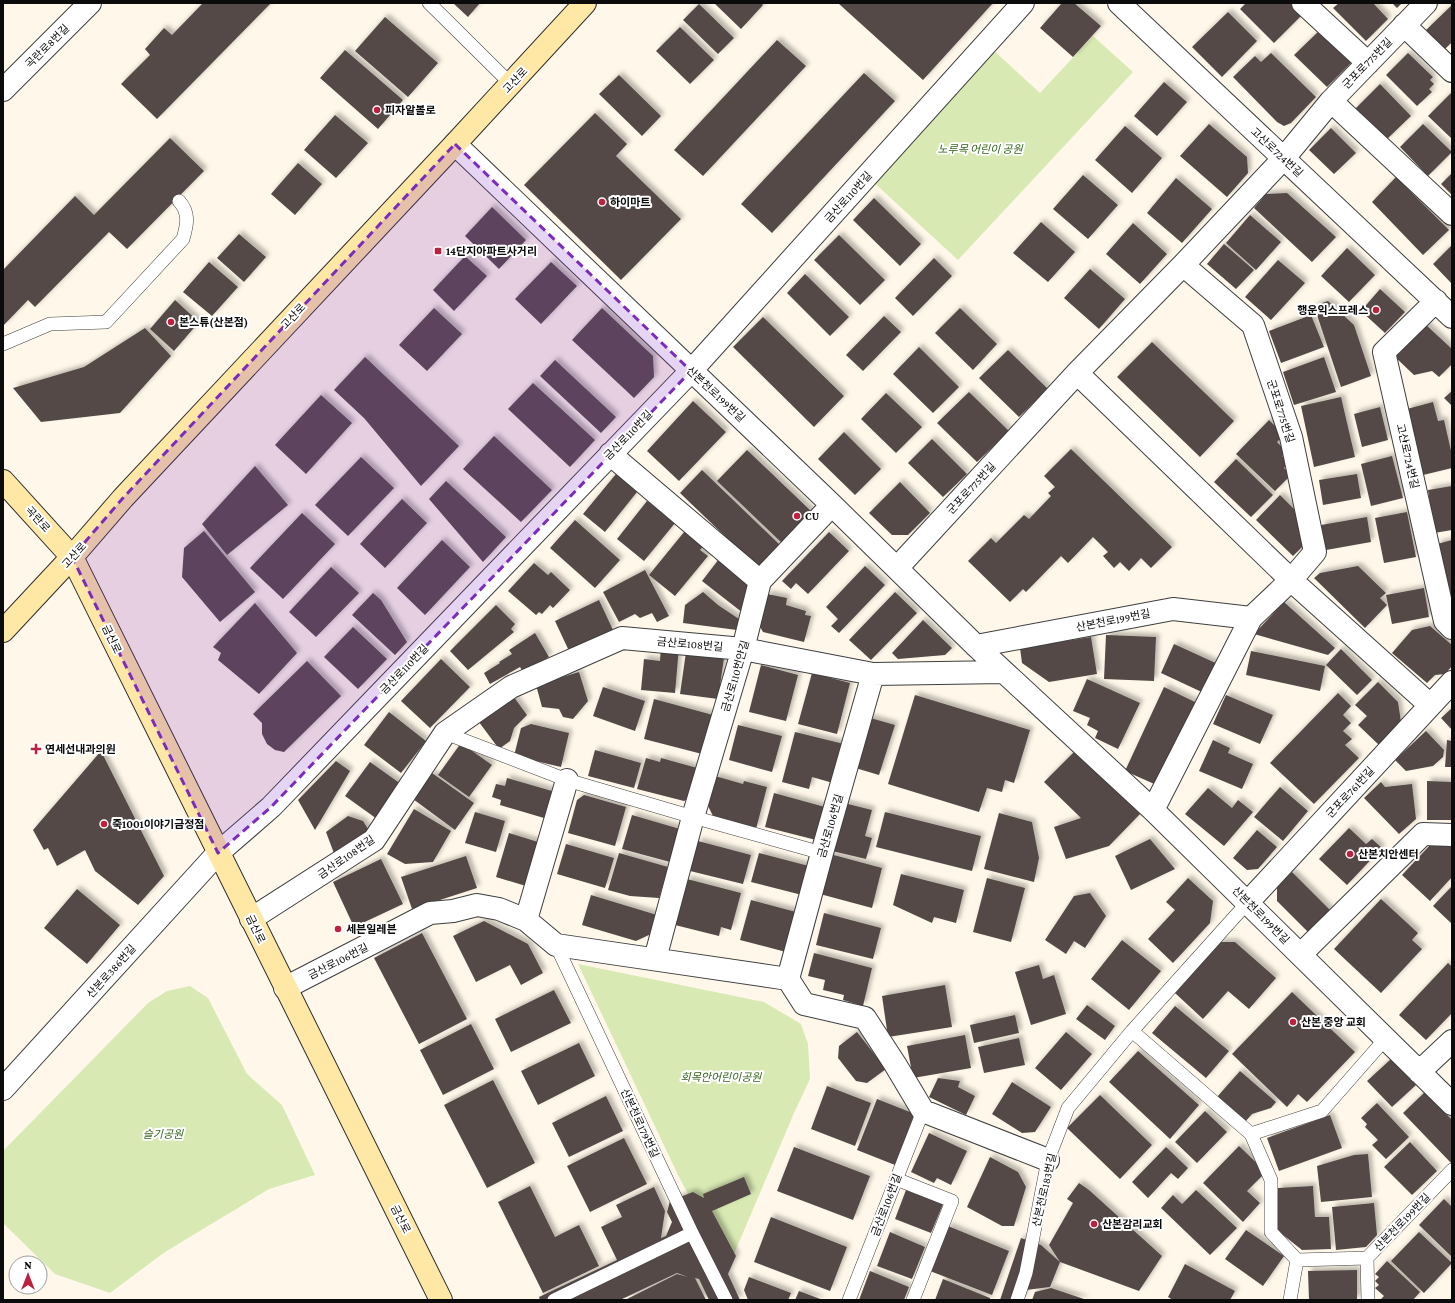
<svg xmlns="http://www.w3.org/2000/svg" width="1455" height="1303" font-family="'Crimson Pro','Noto Sans KR',serif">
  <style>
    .green { fill: #d8e9b3 }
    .building { fill: #544a47; filter: url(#shadow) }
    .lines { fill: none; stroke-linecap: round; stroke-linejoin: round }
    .lane-casing { stroke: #3e3e3e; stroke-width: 14 }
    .street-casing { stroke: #3e3e3e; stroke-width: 24 }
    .secondary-casing { stroke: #2d2d2d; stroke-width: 24 }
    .lane { stroke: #fff; stroke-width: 13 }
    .street { stroke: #fff; stroke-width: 22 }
    .secondary { stroke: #ffe7a5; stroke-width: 22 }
    .marked { fill: #7b2cbf; fill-opacity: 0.2; stroke: #7b2cbf; stroke-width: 3; stroke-dasharray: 8 5; stroke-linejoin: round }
    .poi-dot { fill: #be2140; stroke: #fff; stroke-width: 1.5 }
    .labels { text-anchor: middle; stroke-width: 4; stroke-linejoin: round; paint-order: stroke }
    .street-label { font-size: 11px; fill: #0b0b0b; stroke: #fff }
    .poi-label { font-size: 11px; font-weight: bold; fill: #0b0b0b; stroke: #fff; text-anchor: start }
    .park-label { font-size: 11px; font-style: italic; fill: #35641b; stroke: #fff }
  </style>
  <defs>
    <filter id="shadow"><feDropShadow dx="3.5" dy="-3.5" stdDeviation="2" flood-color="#0004"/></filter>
  </defs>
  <rect width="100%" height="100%" fill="#fff8ea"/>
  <path class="green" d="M1093 36 1133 72 958 260 870 179 992 49 1040 93Z
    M578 964 764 1002 801 1024 808 1044 810 1079 794 1113 728 1268 679 1177Z
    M190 986 208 998 247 1074 282 1105 315 1175 269 1189 165 1252 110 1293 55 1274 3 1223V1151L148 1003 167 991Z"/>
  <path class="building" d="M203 3H271L157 119 121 84 150 55 145 49 164 28 172 35Z
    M453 3H480L468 17Z
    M714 3H761L763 5 741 29Z
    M838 3H993L923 80Z
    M1062 3H1074L1101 26 1073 57 1040 28Z
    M1246 3H1290L1302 15 1274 43 1240 9Z
    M1339 3H1373L1388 19 1366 41 1333 8Z
    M1392 3H1402L1397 8Z
    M699 4 734 38 718 54 683 20Z
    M1452 5V42L1445 49 1426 30Z
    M1228 12 1257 41 1222 77 1192 47Z
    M385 17 438 63 408 97 355 51Z
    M680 27 714 60 690 84 656 51Z
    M1320 30 1352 62 1327 87 1294 55Z
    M777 40 806 66 703 176 674 150Z
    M345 50 403 100 378 129 320 78Z
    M1271 53 1316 97 1291 123 1284 126 1277 122 1233 77 1255 56 1261 62Z
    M1408 53 1433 77 1430 80 1434 84 1429 89 1432 92 1417 106 1386 75Z
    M864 73 895 101 772 233 741 204Z
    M619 75 661 116 642 136 599 94Z
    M1164 82 1187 102 1157 136 1134 116Z
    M1380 84 1411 116 1385 141 1354 110Z
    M1452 92V139L1428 116Z
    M595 113 627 144 616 156 681 219 621 280 524 185Z
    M335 115 368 143 336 178 304 150Z
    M1209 124 1247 157 1248 173 1227 197 1180 156Z
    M1423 124 1452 152 1428 176 1400 147Z
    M1125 126 1162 158 1132 193 1095 160Z
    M1331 128 1356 153 1334 174 1309 150Z
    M170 138 204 171 127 249 109 232 35 307 28 300 3 326V270L75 196 94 215Z
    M298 163 322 184 295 215 271 194Z
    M1452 173V195L1441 184Z
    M1083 175 1118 205 1088 239 1053 209Z
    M1396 177 1449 230 1423 255 1372 202Z
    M1176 178 1212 209 1182 243 1147 213Z
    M1287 193 1336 237 1312 262 1254 208 1266 194Z
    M874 198 921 244 900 266 853 220Z
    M492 207 526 240 499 269 465 236Z
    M1250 215 1281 242 1256 270 1226 243Z
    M1041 222 1075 252 1048 282 1013 253Z
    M1133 223 1167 254 1140 284 1106 254Z
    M239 234 266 257 244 282 217 258Z
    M839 235 885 280 860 305 814 260Z
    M1224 244 1254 270 1236 289 1207 264Z
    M1452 245V284L1433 264Z
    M1347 248 1375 275 1349 302 1321 276Z
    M465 256 487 276 454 311 433 290Z
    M934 258 952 276 913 316 895 298Z
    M1278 260 1305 283 1271 320 1245 297Z
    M209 262 238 287 212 316 183 292Z
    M551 262 577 286 541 324 515 299Z
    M1090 269 1125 299 1099 329 1064 298Z
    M805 274 849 317 830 336 787 293Z
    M1380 289 1405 312 1385 333 1361 311Z
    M175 300 199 322 174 351 150 329Z
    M1328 301 1354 325 1371 376 1341 387 1314 306Z
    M434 308 462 334 427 371 399 345Z
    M602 308 653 356 654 377 634 398 572 340Z
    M960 308 997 344 973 370 935 333Z
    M1311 315 1324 347 1281 363 1269 331Z
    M884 316 901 332 863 371 846 355Z
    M763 317 844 396 814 427 733 347Z
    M1425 324 1452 349V364L1439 377 1432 371 1414 375 1394 356Z
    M145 328 171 356 120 413 41 422 13 388 84 367Z
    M1152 342 1234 421 1200 457 1117 377Z
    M919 347 959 387 933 413 893 374Z
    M1008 350 1048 389 1019 417 979 378Z
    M365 357 459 446 421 486 364 418 334 390Z
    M1324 357 1336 392 1294 405 1283 372Z
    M555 360 616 417 601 433 540 376Z
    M533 383 595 440 570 467 508 409Z
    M1452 391V406L1444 398Z
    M969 392 1009 431 977 462 937 423Z
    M886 393 922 427 896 453 861 419Z
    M321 395 352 423 306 474 275 445Z
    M1341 397 1355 457 1314 467 1301 406Z
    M693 401 726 432 679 481 647 451Z
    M1433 402 1438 421 1444 420 1452 455V468L1423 475 1407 409Z
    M1380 407 1388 440 1362 447 1354 414Z
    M1269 420 1284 435 1277 442 1287 452 1282 456 1288 462 1284 468 1291 475 1275 491 1236 454Z
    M844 432 881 469 855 495 818 459Z
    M494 436 552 490 521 522 463 469Z
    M932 439 967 474 943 497 908 463Z
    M1071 449 1172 547 1151 568 1141 558 1129 571 1120 562 1114 568 1103 556 1108 552 1093 537 1068 563 1061 556 1026 592 1023 589 1010 602 968 561 991 538 996 543 1024 515 1029 519 1051 496 1048 493 1055 487 1044 476Z
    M747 450 812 512 782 543 717 481Z
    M1392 456 1403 498 1371 506 1361 464Z
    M361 457 394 488 348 536 315 505Z
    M1236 459 1273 495 1251 517 1214 482Z
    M255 466 288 505 227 555 202 524Z
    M702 470 780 545 758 568 680 493Z
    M616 474 637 492 605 532 583 514Z
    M1357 474 1361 498 1323 505 1319 480Z
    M446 481 506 537 483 562 429 499Z
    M900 482 930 513 908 535H892L869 513Z
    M1452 486V530L1434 533 1428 490Z
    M1280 495 1299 514 1308 541 1293 556 1256 520Z
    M402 499 427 523 385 568 360 544Z
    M647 501 675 523 644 561 617 539Z
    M1407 512 1416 557 1384 563 1375 518Z
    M302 513 335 544 283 599 250 568Z
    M1367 517 1371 542 1326 550 1321 525Z
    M575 520 620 560 595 588 550 548Z
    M689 526 707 541 700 550 708 556 675 596 649 575Z
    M204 531 255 592 220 622 182 577 184 548Z
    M829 532 849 551 808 594 796 583 791 589 782 581Z
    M442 540 470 567 425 615 397 588Z
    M1452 540V605L1437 544Z
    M719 559 753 584 743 613 702 581Z
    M534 563 548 575 551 572 570 590 553 608 550 605 542 614 539 612 536 615 508 591Z
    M865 566 885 585 839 633 831 626 838 619 826 607Z
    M1358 566 1386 593 1380 598 1387 605 1365 628 1314 578 1320 573Z
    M331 567 359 593 316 637 289 612Z
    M645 570 669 616 657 622 652 613 640 618 635 614 619 622 603 592Z
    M1424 588 1429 617 1392 624 1386 595Z
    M703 592 718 605 739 619 737 630 683 623 685 605Z
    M895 592 917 613 871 660 849 640Z
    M373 593 381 600 407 642 395 655 352 615Z
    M767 594 787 598 786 605 806 611 805 615 811 616 804 642 763 632 759 625Z
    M599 600 613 630 569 651 555 621Z
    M1284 602 1335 648 1328 655 1254 634Z
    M255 603 297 653 259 694 218 660 221 653 213 647Z
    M496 605 515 624 511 629 514 632 468 670 450 651Z
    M923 620 952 648 945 655 898 659 892 653Z
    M1430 626 1452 645V666L1445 674 1435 675 1427 683 1392 653 1412 630Z
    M353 627 387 659 358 689 324 657Z
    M535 633 549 657 523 672 520 667 490 684 484 673 500 663 499 662 512 654 509 650Z
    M1106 635 1156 637 1154 681 1104 679Z
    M1091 637 1097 674 1049 682 1022 663 1020 648Z
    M1174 644 1220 665 1206 694 1161 673Z
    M661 645 679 647 675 693 641 690 644 659 660 661Z
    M1341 649 1372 680 1357 695 1326 665Z
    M1251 651 1325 666 1320 691 1246 675Z
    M686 652 724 658 718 699 680 694Z
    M441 659 470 687 430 728 401 701Z
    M307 661 341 696 284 752 275 750 267 744 262 734V723L253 714Z
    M761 665 798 675 786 721 749 712Z
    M579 672 588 701 573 719 563 717 559 709 542 707 536 685Z
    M812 673 850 683 837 734 798 724Z
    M1087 679 1140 703 1118 749 1095 738 1098 731 1087 725 1090 718 1073 711Z
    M1378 682 1398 702 1401 722 1379 745 1358 725 1367 716 1355 705Z
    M603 687 645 701 635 731 593 716Z
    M1164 687 1199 704 1161 787 1125 771Z
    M511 693 527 715 514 728 510 741 499 749 476 718Z
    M1338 693 1351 706 1343 715 1351 723 1343 731 1352 739 1345 745 1359 758 1314 804 1270 763Z
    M915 695 1030 730 1014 783 1005 780 1002 792 987 788 979 812 888 784Z
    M1226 695 1273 715 1260 744 1213 724Z
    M654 699 713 715 702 754 644 739Z
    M1452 708V730L1441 718Z
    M389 712 426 741 401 773 364 745Z
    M867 717 895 725 879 775 852 767Z
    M531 724 569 733 561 767 514 756 521 728Z
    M738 725 782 736 772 772 729 760Z
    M1426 731 1444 750 1443 757 1433 766 1406 771 1395 760Z
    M795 732 844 744 833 783 812 777 809 789 782 782Z
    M1213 740 1230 748 1228 753 1253 764 1242 789 1199 771Z
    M1447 740 1452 741V767H1445Z
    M461 743 492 765 469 797 438 775Z
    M595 750 641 763 634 788 588 776Z
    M101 751 164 876 138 905 95 871 85 850 57 866 48 848 44 850 33 830Z
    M1075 751 1140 814 1109 846 1066 859 1054 827 1081 818 1044 782Z
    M646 758 660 762 661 758 701 769 693 796 684 801 637 789Z
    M336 761 350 771 315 830 298 800Z
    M370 762 401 784 377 819 345 796Z
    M432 773 474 803 455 830 413 799Z
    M715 776 743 784 744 781 767 787 756 829 714 818 707 804Z
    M507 778 552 791 544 818 500 805 501 800 492 797 496 784 505 786Z
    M1427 781 1452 782V820H1427Z
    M1381 782 1385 787 1412 784 1416 819 1399 834 1364 798Z
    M1280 787 1308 811 1283 841 1254 817Z
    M1208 788 1232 808 1238 800 1253 812 1224 846 1185 814Z
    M774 793 825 807 816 840 765 827Z
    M584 795 626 807 615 846 568 833 577 800Z
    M844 803 872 810 865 836 872 838 866 859 832 851Z
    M414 809 451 831 433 862 405 864 387 854Z
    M475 812 505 821 496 852 465 843Z
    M885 812 981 836 972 871 876 847Z
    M999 813 1032 822 1039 858 1034 882 984 869Z
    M632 815 680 829 670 862 622 849Z
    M348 816 363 821 370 832 335 856 326 832Z
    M1349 828 1366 844 1372 839 1382 848 1347 885 1319 859Z
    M1257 830 1277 847 1258 869 1247 870 1233 858Z
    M509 833 538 842 526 886 496 877Z
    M1150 839 1175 869 1131 890 1115 856Z
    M698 841 751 855 743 884 690 871Z
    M1432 843 1452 845V877L1430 901 1402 875Z
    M566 844 614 858 605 888 557 874Z
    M619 853 668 867 659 898 630 896 608 890Z
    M759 853 809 866 802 895 751 882Z
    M830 854 882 868 872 908 820 894Z
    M466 856 477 888 412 909 401 877Z
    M381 859 403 904 354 927 333 882Z
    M1292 872 1331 911 1309 933 1277 901V887Z
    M901 874 964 890 956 923 934 917 932 923 893 905Z
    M987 878 1025 888 1011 942 973 932Z
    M1188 878 1213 901 1210 923 1173 963 1148 939 1175 910 1166 902Z
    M687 879 741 893 731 930 721 927 719 936 675 925Z
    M1452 886V924L1433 906Z
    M77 889 120 925 87 964 44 928Z
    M1090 893 1106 916 1085 948 1074 941 1066 954 1045 940 1074 896Z
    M591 895 657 915 651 934 636 941 582 925Z
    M1381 899 1418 933 1412 940 1422 949 1381 993 1334 949Z
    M751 900 796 912 786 952 740 940Z
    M824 913 881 928 873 959 816 945Z
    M484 921 528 944 543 973 521 985 510 965 476 982 453 936Z
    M422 933 467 1019 419 1044 374 958Z
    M1122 940 1161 971 1129 1010 1091 979Z
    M1220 942H1235L1276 978 1249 1009 1228 991 1203 1019 1175 993Z
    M814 953 872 968 863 1006 843 1000 844 995 823 990 825 980 808 976Z
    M1448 963 1452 967V1013L1426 1040 1399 1015Z
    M1039 965 1043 979 1054 975 1066 1014 1031 1025 1015 972Z
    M945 985 952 1027 888 1037 882 996Z
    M554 990 571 1023 511 1052 495 1019Z
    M1292 992 1355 1052 1307 1102 1298 1094 1287 1107 1232 1054Z
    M1087 1005 1115 1026 1105 1040 1076 1019Z
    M1175 1006 1229 1051 1206 1078 1152 1033Z
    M1015 1015 1019 1033 974 1043 970 1025Z
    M471 1024 494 1069 443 1095 420 1050Z
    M857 1032 886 1069 867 1083 856 1081 838 1058 839 1046Z
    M1066 1032 1092 1054 1061 1090 1035 1068Z
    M965 1035 971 1068 913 1078 907 1046Z
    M1019 1038 1025 1065 984 1073 978 1047Z
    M579 1043 595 1076 538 1105 521 1071Z
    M1138 1051 1199 1105 1170 1139 1109 1082Z
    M1391 1059 1416 1085 1392 1107 1367 1081Z
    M1240 1071 1276 1102 1271 1108 1252 1114 1246 1121 1217 1097Z
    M938 1078 960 1081 958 1087 975 1096 966 1115 929 1097Z
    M493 1080 535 1163 487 1188 444 1105Z
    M1012 1082 1051 1107 1035 1132 1022 1133 992 1114Z
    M827 1086 871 1103 855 1146 811 1129Z
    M1425 1092 1452 1120V1164L1403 1113Z
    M1100 1095 1152 1145 1120 1179 1067 1128Z
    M606 1096 623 1131 569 1157 552 1123Z
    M877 1099 915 1114 895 1165 857 1150Z
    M1377 1103 1409 1137 1386 1159 1372 1145 1378 1140 1365 1127 1367 1124 1361 1118Z
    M1205 1111 1227 1132 1197 1163 1175 1142Z
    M1330 1115 1342 1148 1279 1171 1267 1138Z
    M929 1133 967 1151 951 1185 937 1178 934 1183 911 1172Z
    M624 1138 647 1184 590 1212 567 1166Z
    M1410 1142 1437 1171 1412 1195 1384 1167Z
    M1239 1146 1266 1172 1247 1191 1260 1203 1243 1222 1203 1183Z
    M794 1147 870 1176 853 1220 777 1191Z
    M1166 1147 1188 1168 1178 1179 1171 1173 1148 1198 1132 1182Z
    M1368 1154 1372 1197 1321 1202 1317 1166 1354 1155Z
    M990 1157 1018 1172 1026 1187 1014 1226H1002L967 1207Z
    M744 1177 751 1194 712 1211 736 1256 728 1274 740 1300H709L699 1279 695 1278 706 1300H625L677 1274 688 1277 677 1273 620 1300H540L539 1297 617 1260 601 1227 622 1217 616 1205 654 1187 665 1211 661 1238 666 1236 672 1222 667 1212 670 1201 693 1192 704 1198 703 1194Z
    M1079 1183 1089 1190 1162 1256 1139 1291 1060 1262 1049 1245 1073 1203 1067 1199Z
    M530 1186 555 1237 579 1225 599 1266 543 1293 498 1202Z
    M1313 1186 1315 1217H1329L1331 1249 1302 1250 1278 1231V1188Z
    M906 1190 943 1204 931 1233 895 1219Z
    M1196 1190 1237 1228 1210 1255 1161 1208 1173 1195 1182 1204Z
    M1444 1199 1452 1207V1257L1419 1225Z
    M1374 1203 1377 1235 1366 1247 1336 1250 1332 1207Z
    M771 1217 847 1247 830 1291 754 1262Z
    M948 1226 1009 1251 992 1295 930 1271Z
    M1246 1230 1284 1256 1263 1286 1225 1259Z
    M890 1232 925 1247 912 1279 877 1266Z
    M1419 1232 1452 1263 1424 1293 1391 1261Z
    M1021 1238 1041 1245 1060 1262 1050 1287 1026 1290 1022 1300H1000Z
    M1387 1261 1420 1292 1413 1300H1380L1384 1296 1375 1288 1379 1285 1375 1281 1379 1277 1375 1274Z
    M1185 1264 1235 1291 1230 1300H1173L1168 1297Z
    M1357 1270V1300H1309L1308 1271Z
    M870 1271 909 1287 904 1300H859Z
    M749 1277 791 1293 788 1300H748L744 1290Z
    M943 1279 990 1298V1300H935Z
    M1051 1288 1087 1300H1032L1035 1292Z
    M799 1291 823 1300H795Z"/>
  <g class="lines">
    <g class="lane-casing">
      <path id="lane" d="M429 3 511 84
        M3 344 50 324 106 322 183 239C187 225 190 213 179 201
        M445 733 567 780 693 817 822 853
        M556 945 692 1233 726 1300
        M1132 1031 1251 1134 1271 1180V1232L1297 1260 1367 1258 1452 1170
        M1251 1134 1322 1111 1386 1038
        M896 1179 952 1201 913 1300
        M1367 1258 1368 1300
        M554 1300 692 1233
        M849 1300 923 1111
        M1017 1300 1026 1273 1048 1160 1068 1108 1132 1031 1248 902
        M1290 1300 1297 1260"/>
    </g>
    <g class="street-casing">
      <path id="street" d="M1119 3 1452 317
        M1303 3 1368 63
        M1404 25 1452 71
        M3 90 90 3
        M1331 101 1452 214
        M455 144 832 505 976 646 1153 810 1452 1104
        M1436 301 1384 352 1445 621 1452 628
        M1077 373 1291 580 1430 705
        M610 454 760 581 743 649 693 817 655 959
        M897 568 1077 373 1183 265 1284 158 1331 101 1426 3
        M760 581 832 505
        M976 646 1173 609 1251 618 1291 580 1315 552 1291 437 1253 325 1183 265
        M1153 810 1251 618
        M1248 902 1452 682
        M251 919 374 840 445 733 511 687 622 638 743 649 873 674 1004 672
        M526 920 567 780
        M1301 954 1423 834 1452 835
        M788 979 822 853 873 674
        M285 988 430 913 453 911 477 905 499 909 526 920 556 945 788 979 804 1004 865 1018 895 1064 923 1111 1048 1160
        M1419 1072 1452 1041
        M3 1089 218 853 271 807 691 371 1023 3"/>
    </g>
    <g class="secondary-casing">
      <path id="secondary" d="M3 481 72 557 441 1300
        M3 631 72 557 123 498 455 144 585 3"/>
    </g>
    <use href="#lane" class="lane"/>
    <use href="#street" class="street"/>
    <use href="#secondary" class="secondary"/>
  </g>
  <path class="marked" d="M455 144 691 371 271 807 218 853 72 557 123 498Z"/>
  <g class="poi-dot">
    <circle cx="377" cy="110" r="4"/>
    <circle cx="602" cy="202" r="4"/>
    <rect x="434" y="247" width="8" height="8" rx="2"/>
    <circle cx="1376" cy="310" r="4"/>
    <circle cx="171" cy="322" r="4"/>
    <circle cx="797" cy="516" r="4"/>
    <path d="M34 743h4v4h4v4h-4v4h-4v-4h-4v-4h4z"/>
    <circle cx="104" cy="824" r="4"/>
    <circle cx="1350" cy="854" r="4"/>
    <circle cx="338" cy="929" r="4"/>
    <circle cx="1293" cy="1022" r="4"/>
    <circle cx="1094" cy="1224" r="4"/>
  </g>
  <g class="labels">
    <g class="street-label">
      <text transform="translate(47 46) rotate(-45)" y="4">곡란로8번길</text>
      <text transform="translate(1367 63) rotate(-46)" y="4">군포로775번길</text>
      <text transform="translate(515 80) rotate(-47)" y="4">고산로</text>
      <text transform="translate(1277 152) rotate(43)" y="4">고산로724번길</text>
      <text transform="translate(848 197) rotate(-48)" y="4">금산로110번길</text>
      <text transform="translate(293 316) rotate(-47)" y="4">고산로</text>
      <text transform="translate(716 394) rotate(43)" y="4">산본천로199번길</text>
      <text transform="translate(1281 411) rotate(72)" y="4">군포로775번길</text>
      <text transform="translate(628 435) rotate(-46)" y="4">금산로110번길</text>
      <text transform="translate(1408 456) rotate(77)" y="4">고산로724번길</text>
      <text transform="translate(971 488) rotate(-47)" y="4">군포로775번길</text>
      <text transform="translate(38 519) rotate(48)" y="4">곡란로</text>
      <text transform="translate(74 555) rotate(-48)" y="4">고산로</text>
      <text transform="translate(1113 620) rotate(-11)" y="4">산본천로199번길</text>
      <text transform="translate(112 639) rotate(64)" y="4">금산로</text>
      <text transform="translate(690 644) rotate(5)" y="4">금산로108번길</text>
      <text transform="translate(404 669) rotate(-46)" y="4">금산로110번길</text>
      <text transform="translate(735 676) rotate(-74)" y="4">금산로110번안길</text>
      <text transform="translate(1350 792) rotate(-47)" y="4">군포로761번길</text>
      <text transform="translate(830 826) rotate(-74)" y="4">금산로106번길</text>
      <text transform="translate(346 857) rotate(-35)" y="4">금산로108번길</text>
      <text transform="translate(1261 915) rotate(45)" y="4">산본천로199번길</text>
      <text transform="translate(256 929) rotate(64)" y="4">금산로</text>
      <text transform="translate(338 961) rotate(-27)" y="4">금산로106번길</text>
      <text transform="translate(111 971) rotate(-48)" y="4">산본로386번길</text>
      <text transform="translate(640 1123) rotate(65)" y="4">산본천로179번길</text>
      <text transform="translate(1044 1190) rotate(-77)" y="4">산본천로183번길</text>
      <text transform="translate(886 1205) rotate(-69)" y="4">금산로106번길</text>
      <text transform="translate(401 1219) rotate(63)" y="4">금산로</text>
      <text transform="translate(1402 1222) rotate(-46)" y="4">산본천로199번길</text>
    </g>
    <g class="poi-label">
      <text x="385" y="114">피자알볼로</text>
      <text x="610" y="206">하이마트</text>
      <text x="446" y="255">14단지아파트사거리</text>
      <text x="1368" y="314" text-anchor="end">행운익스프레스</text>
      <text x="179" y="326">본스튜(산본점)</text>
      <text x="805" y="520">CU</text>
      <text x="45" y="753">연세선내과의원</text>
      <text x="112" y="828">죽1001이야기금정점</text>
      <text x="1358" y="858">산본치안센터</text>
      <text x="346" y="933">세븐일레븐</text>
      <text x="1301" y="1026">산본 중앙 교회</text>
      <text x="1102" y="1228">산본감리교회</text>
    </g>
    <g class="park-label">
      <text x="980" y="153">노루목 어린이 공원</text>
      <text x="721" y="1081">회목안어린이공원</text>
      <text x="163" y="1138">슬기공원</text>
    </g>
  </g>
  <rect width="1455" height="1303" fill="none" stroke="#0b0b0b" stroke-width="8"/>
  <g transform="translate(28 1275)"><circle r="19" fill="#ffffff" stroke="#9d9d9d"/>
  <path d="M0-3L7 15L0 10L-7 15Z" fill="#be2140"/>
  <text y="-6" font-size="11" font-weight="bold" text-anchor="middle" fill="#0b0b0b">N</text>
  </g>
</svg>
